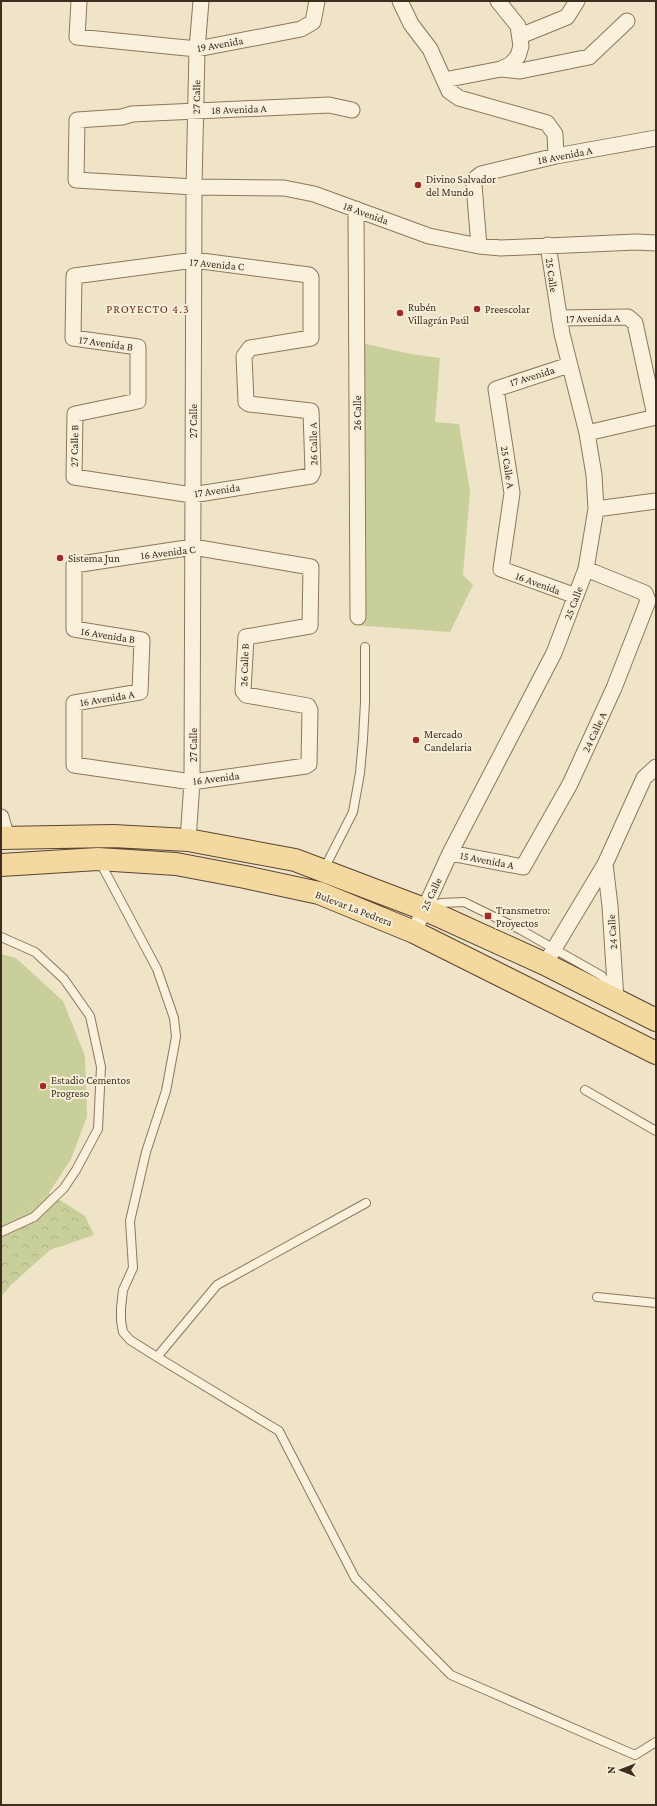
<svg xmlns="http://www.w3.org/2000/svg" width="657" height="1806" font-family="'Crimson Pro',serif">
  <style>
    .forest { fill: url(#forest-crowns) }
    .pitch { fill: #c9cf9b }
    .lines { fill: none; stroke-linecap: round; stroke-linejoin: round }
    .lane-casing { stroke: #8d765c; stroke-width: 10 }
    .street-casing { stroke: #8d765c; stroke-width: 17 }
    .primary-casing { stroke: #5b4430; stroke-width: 24 }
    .lane { stroke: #faf1dc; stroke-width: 8 }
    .street { stroke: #faf1dc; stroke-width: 15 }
    .primary { stroke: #f3d9a0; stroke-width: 22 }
    .poi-dot { fill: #9e2a2b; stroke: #f7eed8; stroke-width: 1.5 }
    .labels { text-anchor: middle; stroke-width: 4; stroke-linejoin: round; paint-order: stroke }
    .street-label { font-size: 11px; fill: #3d2e20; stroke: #f7eed8 }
    .poi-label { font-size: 11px; fill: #3d2e20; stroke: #f7eed8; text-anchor: start }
    .neighbourhood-label { font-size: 12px; letter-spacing: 1px; fill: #6b2e1e; stroke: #f7eed8 }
  </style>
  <defs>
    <pattern id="forest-crowns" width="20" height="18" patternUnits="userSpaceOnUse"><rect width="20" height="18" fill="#c9cf9b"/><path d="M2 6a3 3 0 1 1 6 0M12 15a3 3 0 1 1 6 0" fill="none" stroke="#aeb285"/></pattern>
  </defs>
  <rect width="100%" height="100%" fill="#f0e4c8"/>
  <path class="forest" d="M49 1193 85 1216 94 1235 50 1250 11 1285 1 1297V1226L10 1223Z"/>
  <path class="pitch" d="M352 341 411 354 440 358 435 422 459 424 470 491 463 575 473 585 450 632 353 625Z
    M1 954 16 958 63 1001 85 1056 87 1117 71 1159 49 1193 10 1223 1 1226Z"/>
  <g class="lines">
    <g class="lane-casing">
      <path id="lane" d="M100 862 157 969 174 1018 176 1037 166 1091 146 1152 130 1221 133 1268 123 1290 121 1308V1321L123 1332 130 1340 157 1357
        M324 869 353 812 360 773 363 739 365 702V647
        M430 907 441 903 464 902 521 930 602 976 611 991
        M1 937 35 952 64 979 90 1016 101 1067 98 1129 76 1170 64 1188 34 1217 1 1232
        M585 1090 656 1131
        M366 1203 217 1285 157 1357 279 1431 355 1578 451 1675 635 1755 656 1742
        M597 1297 656 1303"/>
    </g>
    <g class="street-casing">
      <path id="street" d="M79 1 77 37 197 49 301 29 313 22 317 1
        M400 1 411 24 430 49 449 91 459 98 547 123 555 134 556 156
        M520 36 567 17 577 1
        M501 69 520 71 589 57 627 21
        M444 80 501 69 511 64 518 56 521 46 518 26 498 1
        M352 110 329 105 132 114 122 117 77 120 76 180 194 187 284 188 314 194 429 236 479 246 501 248 636 242 656 243
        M356 209 358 617
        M479 246 474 185 476 178 481 174 556 156 656 138
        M194 260 309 275 311 277V338L250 348 244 356 246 402 249 404 311 411 313 472 311 476 192 495 74 477 75 414 138 401V347L73 338 74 276Z
        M559 318 628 317 635 323 654 411 652 418 587 433
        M569 365 496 389 512 493 501 569 576 596
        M596 509 656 501
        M193 547 311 567 310 626 246 637 243 691 246 695 308 706 310 710 309 764 306 766 192 782 74 765V703L140 692 142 640 74 629V565Z
        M1 817 7 838
        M188 840 192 782 194 187 197 49 201 1
        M450 853 523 867 570 784 614 688 648 601 645 593 586 569
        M605 864 610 906 616 1000
        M414 932 450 853 554 653 586 569 596 509 594 475 587 433 562 334 548 245
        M545 964 605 864 644 778 656 767"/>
    </g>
    <g class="primary-casing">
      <path id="primary" d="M1 838 113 836 188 840 295 860 424 909 545 964 656 1020
        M1 865 98 859 176 864 245 877 319 893 414 932 656 1053"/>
    </g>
    <use href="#lane" class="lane"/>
    <use href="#street" class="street"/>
    <use href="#primary" class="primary"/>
  </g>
  <g class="poi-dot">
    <circle cx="418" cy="185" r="4"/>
    <circle cx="477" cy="309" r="4"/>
    <circle cx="400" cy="313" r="4"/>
    <circle cx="60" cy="558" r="4"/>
    <circle cx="416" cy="740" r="4"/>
    <rect x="484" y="912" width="8" height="8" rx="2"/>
    <circle cx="43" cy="1086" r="4"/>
  </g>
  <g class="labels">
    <g class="street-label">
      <text transform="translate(220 44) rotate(-10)" y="4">19 Avenida</text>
      <text transform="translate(196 97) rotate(-89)" y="4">27 Calle</text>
      <text transform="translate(239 109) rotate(-2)" y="4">18 Avenida A</text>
      <text transform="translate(565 155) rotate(-11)" y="4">18 Avenida A</text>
      <text transform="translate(366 213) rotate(20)" y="4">18 Avenida</text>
      <text transform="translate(217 264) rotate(5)" y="4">17 Avenida C</text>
      <text transform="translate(552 275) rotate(82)" y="4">25 Calle</text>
      <text transform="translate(593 318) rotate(-1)" y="4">17 Avenida A</text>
      <text transform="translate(106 343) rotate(8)" y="4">17 Avenida B</text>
      <text transform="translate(532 376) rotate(-17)" y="4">17 Avenida</text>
      <text transform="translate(357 413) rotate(-90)" y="4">26 Calle</text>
      <text transform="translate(193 421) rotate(-90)" y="4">27 Calle</text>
      <text transform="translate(313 444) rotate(-91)" y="4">26 Calle A</text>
      <text transform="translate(74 446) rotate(-89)" y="4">27 Calle B</text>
      <text transform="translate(508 467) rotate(81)" y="4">25 Calle A</text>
      <text transform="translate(217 490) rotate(-8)" y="4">17 Avenida</text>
      <text transform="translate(168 552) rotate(-7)" y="4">16 Avenida C</text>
      <text transform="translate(538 583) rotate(20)" y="4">16 Avenida</text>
      <text transform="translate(573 603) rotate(-69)" y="4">25 Calle</text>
      <text transform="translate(108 635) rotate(9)" y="4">16 Avenida B</text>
      <text transform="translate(244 665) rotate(-88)" y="4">26 Calle B</text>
      <text transform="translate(107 698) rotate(-9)" y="4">16 Avenida A</text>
      <text transform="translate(594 732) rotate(-65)" y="4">24 Calle A</text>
      <text transform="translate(193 745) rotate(-90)" y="4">27 Calle</text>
      <text transform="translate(216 778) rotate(-7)" y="4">16 Avenida</text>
      <text transform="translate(487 860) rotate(11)" y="4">15 Avenida A</text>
      <text transform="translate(431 894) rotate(-65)" y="4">25 Calle</text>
      <text transform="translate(354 908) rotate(21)" y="4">Bulevar La Pedrera</text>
      <text transform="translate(612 932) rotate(-94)" y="4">24 Calle</text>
    </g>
    <g class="poi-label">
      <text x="426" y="183">Divino Salvador<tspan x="426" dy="13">del Mundo</tspan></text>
      <text x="408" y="311">Rubén<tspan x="408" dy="13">Villagrán Paúl</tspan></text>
      <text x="485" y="313">Preescolar</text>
      <text x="68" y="562">Sistema Jun</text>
      <text x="424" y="738">Mercado<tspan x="424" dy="13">Candelaria</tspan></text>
      <text x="496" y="914">Transmetro:<tspan x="496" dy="13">Proyectos</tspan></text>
      <text x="51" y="1084">Estadio Cementos<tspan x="51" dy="13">Progreso</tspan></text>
    </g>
    <g class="neighbourhood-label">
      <text x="148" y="313">PROYECTO 4.3</text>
    </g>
  </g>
  <rect width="657" height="1806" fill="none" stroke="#3d2e20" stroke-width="4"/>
  <g transform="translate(621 1770) rotate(270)" stroke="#f7eed8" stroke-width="3" paint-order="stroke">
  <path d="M0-3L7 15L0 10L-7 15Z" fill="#3d2e20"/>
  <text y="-6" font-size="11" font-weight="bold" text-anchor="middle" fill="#3d2e20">N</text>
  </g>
</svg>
